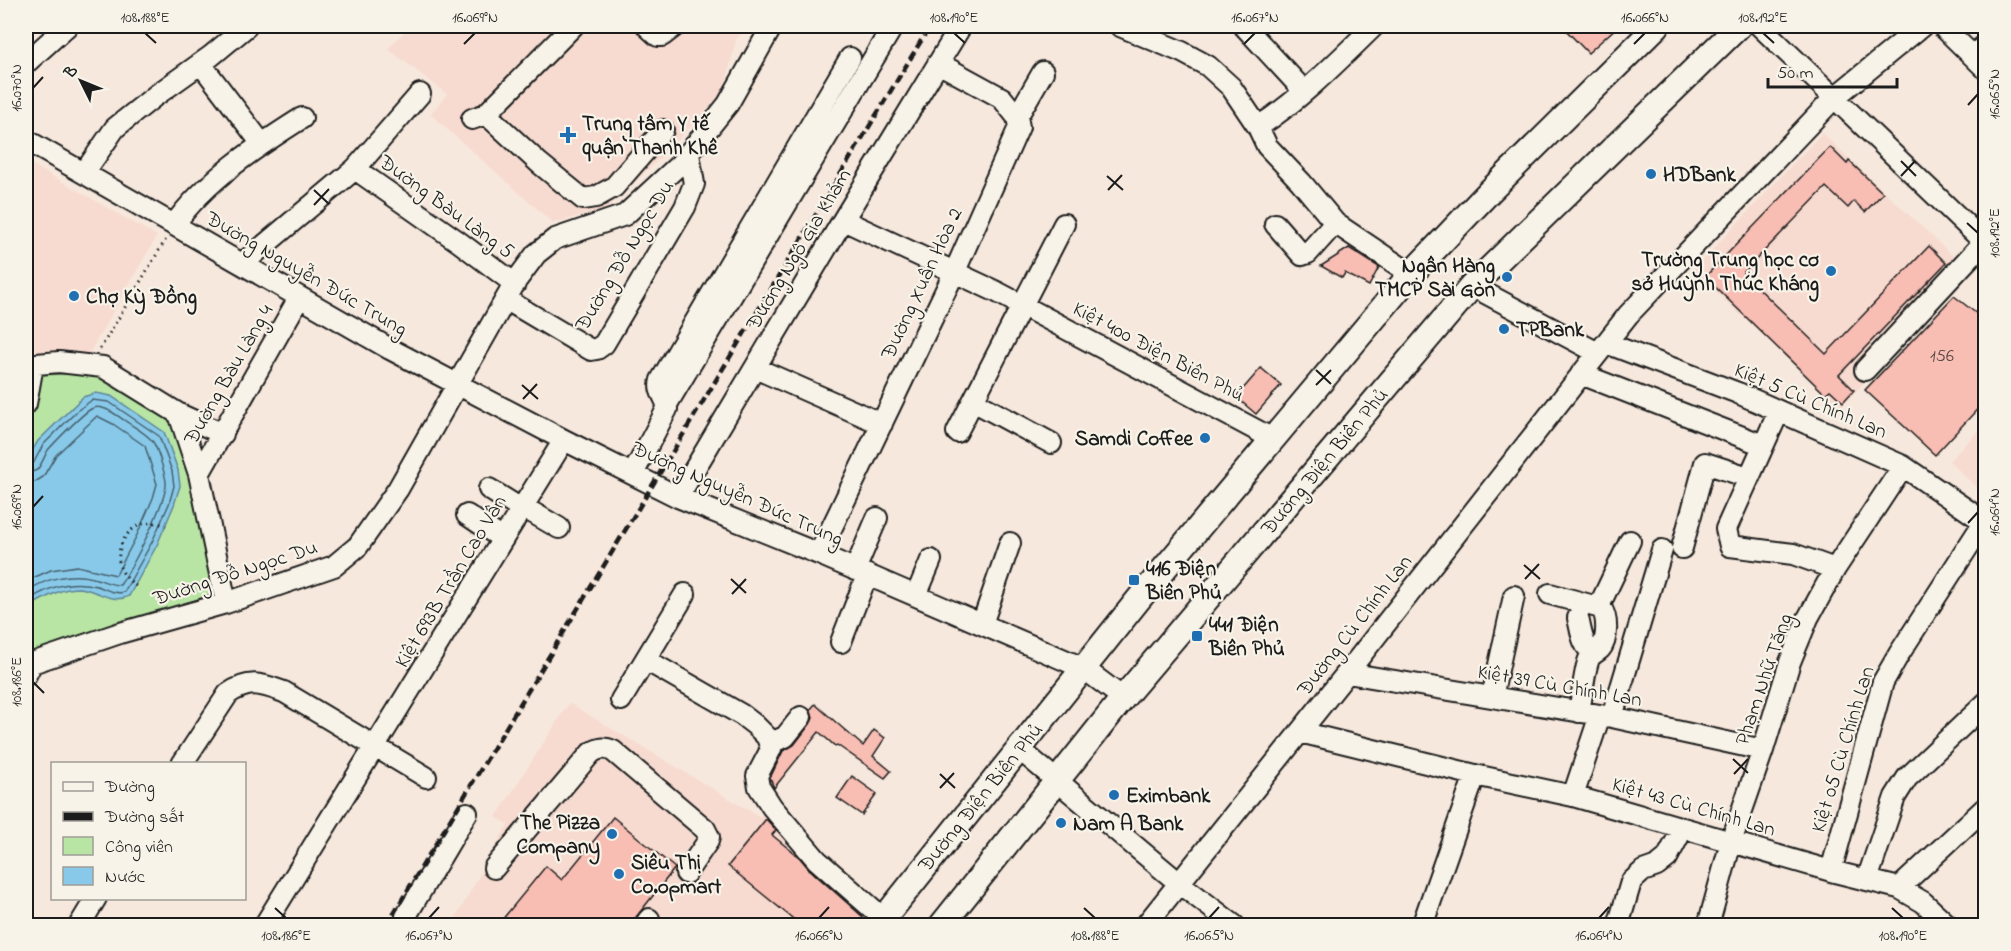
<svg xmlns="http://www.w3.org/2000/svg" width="2011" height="951" font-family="'Indie Flower',sans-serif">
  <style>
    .built { fill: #f7dbd0 }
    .green { fill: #b8e5a3; stroke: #6a8060; stroke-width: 1.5 }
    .water { fill: #88c9e9; stroke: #5d8497; stroke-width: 1.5 }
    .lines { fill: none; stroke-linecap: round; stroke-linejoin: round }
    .shore { stroke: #47616e; stroke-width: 1.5 }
    .building { fill: #f8bdb3; stroke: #1c1c1c; stroke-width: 1.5 }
    .minor-casing { stroke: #1c1c1c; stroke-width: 24 }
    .major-casing { stroke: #1c1c1c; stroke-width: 28 }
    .path { stroke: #1c1c1c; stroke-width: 3; stroke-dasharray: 1.5 4.5; stroke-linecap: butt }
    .minor { stroke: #f7f3e8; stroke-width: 20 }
    .major { stroke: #f7f3e8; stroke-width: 24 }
    .rail { stroke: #1c1c1c; stroke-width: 4.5; stroke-dasharray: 9 4.5; stroke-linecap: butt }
    .ticks { fill: none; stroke: #1c1c1c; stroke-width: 2 }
    .poi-dot { fill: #1f6fb2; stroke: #f7f3e8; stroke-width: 2 }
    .labels { text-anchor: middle; stroke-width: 4.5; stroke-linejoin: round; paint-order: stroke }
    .number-label { font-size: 18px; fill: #534442 }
    .poi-label { font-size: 21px; font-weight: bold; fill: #1c1c1c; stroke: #f7f3e8; text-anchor: start }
    .street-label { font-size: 21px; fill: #1c1c1c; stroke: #f7f3e8 }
    .neatline { fill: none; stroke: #1c1c1c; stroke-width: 2 }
    .ticks-label { font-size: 15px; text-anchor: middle; fill: #1c1c1c }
  </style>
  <rect width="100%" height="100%" fill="#f7e8dd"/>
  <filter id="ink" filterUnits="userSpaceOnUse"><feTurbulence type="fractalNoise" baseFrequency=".0167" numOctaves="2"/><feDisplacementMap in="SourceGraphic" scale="12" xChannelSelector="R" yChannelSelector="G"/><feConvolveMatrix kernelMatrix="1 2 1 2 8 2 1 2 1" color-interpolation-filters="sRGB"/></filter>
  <g filter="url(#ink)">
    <path class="built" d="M409 26H749L736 40 724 91 664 155 604 210 553 223 430 114 447 94 388 49Z
      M1822 133 1969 271 1840 408 1693 270Z
      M26 161 157 236 87 357 26 355Z
      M1985 423V496L1949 461Z
      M569 703 760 817 766 812 782 825 777 832 870 912 859 926H451L508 824 496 817Z"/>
    <path class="green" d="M90 373 163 406 176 422 219 586 213 594 33 656 26 651V418L34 375Z"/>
    <path class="water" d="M96 393 111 396 164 432 178 470 180 486 174 505 157 545 129 596C112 605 96 589 79 588 58 588 43 600 26 608V471L29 456 38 441 83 397Z"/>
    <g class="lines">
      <path class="shore" d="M26 467 33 464 43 445 78 410 92 400 109 402 159 436 172 471 174 486 169 504 152 542 124 592C114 595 107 589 97 586 71 579 47 587 26 602
        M26 474 37 470C42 464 44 457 48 450 55 442 82 414 91 409 101 403 115 414 124 420 132 426 147 433 153 442 157 447 167 479 166 485 165 504 132 568 120 585 111 585 102 580 93 578 70 572 44 579 26 592
        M26 483 35 482 43 477 56 455 97 416 113 424 145 446 157 484 153 498 137 535 116 575 77 566 51 570 26 581"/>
    </g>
    <path class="building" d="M1562 26H1618L1588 53Z
      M1830 147 1847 164 1849 161 1883 193 1865 212 1854 201 1848 208 1826 187 1743 273 1826 354 1929 246 1946 263 1839 375 1854 390 1843 402 1830 390 1825 394 1705 277Z
      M1349 248 1379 267 1369 286 1345 273 1342 278 1321 266Z
      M1954 296 1986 321V400L1935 455 1865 390Z
      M1261 368 1281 385 1256 414 1236 397Z
      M815 704 863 746 874 730 885 738 873 756 891 771 885 778 837 745 835 746 819 732 774 788 770 778 783 751 794 745 810 724 813 718 810 710Z
      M852 776 877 794 862 815 837 798Z
      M613 817 675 868 629 926H497L546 866 562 880Z
      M766 819 776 830 772 835 800 858 809 869 863 917 856 926H802L728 866Z"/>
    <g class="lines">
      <g class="minor-casing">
        <path id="minor" d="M647 26 658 36H662L675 26
          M1120 26 1182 52 1208 66 1231 87 1258 127 1267 146 1301 182 1335 223 1411 274
          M1244 26 1304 91
          M1760 26 1986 244
          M1942 26 1986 69
          M1973 56 1986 44
          M26 63 67 26
          M201 64 262 144
          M486 114 539 163 583 199 596 197 614 187 663 130
          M1017 117 1043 72
          M472 119 486 114 573 26
          M1258 127C1301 99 1337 62 1374 26
          M26 140 390 349 564 440 678 497 819 554 1083 668 1123 698
          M355 169 420 94
          M84 173 115 128 155 96 211 56 246 27
          M843 220 997 292 1273 439
          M1275 224 1302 255 1308 253 1335 223
          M174 225C205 181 256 147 302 118
          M242 264 355 169 459 242 515 284
          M1472 286 1598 353
          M507 300 591 350 597 349 604 344 685 207 694 184 689 154
          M1606 343 1738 393 1903 466 1986 523
          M26 365 59 362 103 367 179 414 199 474 226 603
          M755 368 882 424
          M1865 370 1984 242
          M1581 374 1763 445
          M973 401 1051 443
          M26 404 33 365
          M667 404 893 26
          M1779 411 1726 529 1730 546 1793 554 1835 569
          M179 414 223 434
          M957 432 1064 224
          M199 474 299 298
          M633 474 667 409C668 397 657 394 661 380L850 58
          M489 489 521 509
          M678 497 843 220 961 26
          M523 507 559 528
          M467 515 503 539
          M1682 548 1705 463 1748 477
          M819 554 955 271 1019 127 1017 117 1002 98 938 63
          M855 570 877 518
          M1550 594 1601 608
          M916 596 931 560
          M1578 618C1581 630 1582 647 1594 653
          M982 624 1010 543
          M841 642 867 575
          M646 660 742 715 755 725 767 737 771 749 757 776 759 787 772 807 817 860 883 918
          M1347 673 1612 717 1763 750
          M26 675 32 663 120 633 226 603 334 566 358 546 398 489 516 281 536 254 555 239 625 215 680 164 728 104 772 26
          M1492 697 1514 596
          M621 700 685 594
          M1579 712C1582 698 1584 671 1589 659 1591 654 1596 653 1600 649 1608 640 1608 617 1601 608V602L1630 541
          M1612 717 1662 550
          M1300 732 1475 775 1573 796 1831 871 1899 888 1923 902 1949 926
          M770 743 785 737 801 717
          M1018 748 1179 883 1235 926
          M182 764 228 694C250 679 261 684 284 692L426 777
          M1573 796 1600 715
          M494 868 591 753C599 748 604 747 613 751L705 829 709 837 708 841 686 873
          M1831 871 1883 682 1899 654 1984 522
          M1867 880 1895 797 1907 778 1986 703
          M1899 888 1986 807
          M79 926 96 898
          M264 926 564 440
          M410 926 406 916 467 813
          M644 926 649 919
          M1145 926 1347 673 1628 315 1835 97 1922 26
          M1422 926 1475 775
          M1618 926 1631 882 1643 871 1657 866 1667 858 1683 828
          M1708 926 1731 842 1763 750 1790 662 1808 618 1835 569 1903 466"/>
      </g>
      <g class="major-casing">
        <path id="major" d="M878 926 1138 600 1411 274 1489 192 1657 26
          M941 926 1123 698 1472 286 1739 26"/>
      </g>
      <path class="path" d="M100 349 166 239
        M136 586C128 580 120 572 119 562 116 536 141 514 166 526"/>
      <use href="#minor" class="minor"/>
      <use href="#major" class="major"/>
      <path class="rail" d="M386 926 930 26"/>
    </g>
  </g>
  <path class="ticks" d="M145 33 156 43M954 33 965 43M1763 33 1774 43M464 44 475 33M1244 44 1255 33M1634 44 1645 33M33 88 43 77M1968 105 1978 94M1901 161 1916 176M1107 176 1123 190M1901 176 1915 161M314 190 329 204M1108 190 1122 175M314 205 329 189M1967 223 1978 233M1316 370 1331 384M522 385 538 399M1316 385 1331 370M523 399 537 384M33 507 43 496M1968 523 1978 512M1524 565 1540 579M731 579 746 593M1525 579 1539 564M732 594 746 579M33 682 44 693M1733 759 1748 773M940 774 955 788M1734 774 1748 759M940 788 954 773M275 908 286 918M1084 908 1095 918M1892 908 1903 918M429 918 439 907M819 918 829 907M1209 918 1219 907M1599 918 1609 907"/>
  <g class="poi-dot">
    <path d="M565 126h6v6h6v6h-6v6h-6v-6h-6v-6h6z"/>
    <circle cx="1651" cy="174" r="6"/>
    <circle cx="1831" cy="271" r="6"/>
    <circle cx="1507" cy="277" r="6"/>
    <circle cx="74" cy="296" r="6"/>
    <circle cx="1504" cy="329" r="6"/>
    <circle cx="1205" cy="438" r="6"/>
    <rect x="1128" y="574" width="12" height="12" rx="3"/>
    <rect x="1191" y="630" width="12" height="12" rx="3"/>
    <circle cx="1114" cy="795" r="6"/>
    <circle cx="1061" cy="823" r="6"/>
    <circle cx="612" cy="834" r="6"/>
    <circle cx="619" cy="874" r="6"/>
  </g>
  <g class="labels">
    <g class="number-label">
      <text x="1942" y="361">156</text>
    </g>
    <g class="poi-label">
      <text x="582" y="130">Trung tâm Y tế<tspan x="582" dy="24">quận Thanh Khê</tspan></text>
      <text x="1663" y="181">HDBank</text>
      <text x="1819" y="266" text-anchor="end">Trường Trung học cơ<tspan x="1819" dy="24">sở Huỳnh Thúc Kháng</tspan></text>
      <text x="1495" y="272" text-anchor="end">Ngân Hàng<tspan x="1495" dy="24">TMCP Sài Gòn</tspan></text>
      <text x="86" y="303">Chợ Kỳ Đồng</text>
      <text x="1516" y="336">TPBank</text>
      <text x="1193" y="445" text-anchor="end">Samdi Coffee</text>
      <text x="1146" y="575">416 Điện<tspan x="1146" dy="24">Biên Phủ</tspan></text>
      <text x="1209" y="631">441 Điện<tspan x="1209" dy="24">Biên Phủ</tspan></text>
      <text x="1126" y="802">Eximbank</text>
      <text x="600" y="829" text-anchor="end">The Pizza<tspan x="600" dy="24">Company</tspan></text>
      <text x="1073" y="830">Nam A Bank</text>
      <text x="631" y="869">Siêu Thị<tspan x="631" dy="24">Co.opmart</tspan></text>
    </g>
    <g class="street-label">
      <text transform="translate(447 206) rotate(36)" y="7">Đường Bàu Làng 5</text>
      <text transform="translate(798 249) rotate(-59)" y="7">Đường Ngô Gia Khảm</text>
      <text transform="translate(624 255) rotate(-59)" y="7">Đường Đỗ Ngọc Du</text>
      <text transform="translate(307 273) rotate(30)" y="7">Đường Nguyễn Đức Trung</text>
      <text transform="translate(921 283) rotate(-65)" y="7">Đường Xuân Hòa 2</text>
      <text transform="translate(1159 351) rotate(28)" y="7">Kiệt 400 Điện Biên Phủ</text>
      <text transform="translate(228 374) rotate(-60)" y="7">Đường Bàu Làng 4</text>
      <text transform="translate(1811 400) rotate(23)" y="7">Kiệt 5 Cù Chính Lan</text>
      <text transform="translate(1324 461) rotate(-50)" y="7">Đường Điện Biên Phủ</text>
      <text transform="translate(738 493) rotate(24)" y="7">Đường Nguyễn Đức Trung</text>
      <text transform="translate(235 572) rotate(-18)" y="7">Đường Đỗ Ngọc Du</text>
      <text transform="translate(450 581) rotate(-59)" y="7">Kiệt 693B Trần Cao Vân</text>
      <text transform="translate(1354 625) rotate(-52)" y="7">Đường Cù Chính Lan</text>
      <text transform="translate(1763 679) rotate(-71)" y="7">Phạm Nhữ Tăng</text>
      <text transform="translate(1560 685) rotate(10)" y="7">Kiệt 39 Cù Chính Lan</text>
      <text transform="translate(1842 749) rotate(-73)" y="7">Kiệt 05 Cù Chính Lan</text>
      <text transform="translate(980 797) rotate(-51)" y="7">Đường Điện Biên Phủ</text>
      <text transform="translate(1694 806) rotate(16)" y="7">Kiệt 43 Cù Chính Lan</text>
    </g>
  </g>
  <rect width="2011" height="951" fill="none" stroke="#f7f3e8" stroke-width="66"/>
  <rect x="51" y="762" width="195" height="138" fill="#f7f3e8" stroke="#9f9d96" stroke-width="1.5"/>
  <rect x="63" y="782" width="30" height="9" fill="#f7f3e8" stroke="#9f9d96" stroke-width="1.5"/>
  <text x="105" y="792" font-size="18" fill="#1c1c1c">Đường</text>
  <rect x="63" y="812" width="30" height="9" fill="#1c1c1c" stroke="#9f9d96" stroke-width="1.5"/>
  <text x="105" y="822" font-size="18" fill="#1c1c1c">Đường sắt</text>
  <rect x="63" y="837" width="30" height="18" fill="#b8e5a3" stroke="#9f9d96" stroke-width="1.5"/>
  <text x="105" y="852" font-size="18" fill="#1c1c1c">Công viên</text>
  <rect x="63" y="867" width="30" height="18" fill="#88c9e9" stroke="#9f9d96" stroke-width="1.5"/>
  <text x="105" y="882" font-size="18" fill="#1c1c1c">Nước</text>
  <g transform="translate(81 81) rotate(313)" stroke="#f7f3e8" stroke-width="4.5" paint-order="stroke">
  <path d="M0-4.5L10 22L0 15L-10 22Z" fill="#1c1c1c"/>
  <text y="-9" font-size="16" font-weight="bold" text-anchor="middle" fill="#1c1c1c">B</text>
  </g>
  <path d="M1768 78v9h129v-9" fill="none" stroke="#1c1c1c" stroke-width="3"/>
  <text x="1777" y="78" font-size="18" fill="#1c1c1c" stroke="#f7f3e8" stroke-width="4.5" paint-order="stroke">50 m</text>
  <rect x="33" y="33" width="1945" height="885" class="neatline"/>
  <g class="ticks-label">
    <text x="145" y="22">108.188°E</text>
    <text x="475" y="22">16.069°N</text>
    <text x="954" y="22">108.190°E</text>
    <text x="1255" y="22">16.067°N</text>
    <text x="1645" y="22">16.066°N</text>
    <text x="1763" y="22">108.192°E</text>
    <text transform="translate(16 88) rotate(-90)" y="5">16.070°N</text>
    <text transform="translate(1994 94) rotate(-90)" y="5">16.065°N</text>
    <text transform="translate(1994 233) rotate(-90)" y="5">108.192°E</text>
    <text transform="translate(16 507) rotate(-90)" y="5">16.069°N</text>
    <text transform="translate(1994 512) rotate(-90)" y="5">16.064°N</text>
    <text transform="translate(16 682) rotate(-90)" y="5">108.186°E</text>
    <text x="286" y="940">108.186°E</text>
    <text x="429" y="940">16.067°N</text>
    <text x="819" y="940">16.066°N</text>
    <text x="1095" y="940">108.188°E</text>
    <text x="1209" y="940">16.065°N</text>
    <text x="1599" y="940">16.064°N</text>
    <text x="1903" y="940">108.190°E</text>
  </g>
</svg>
